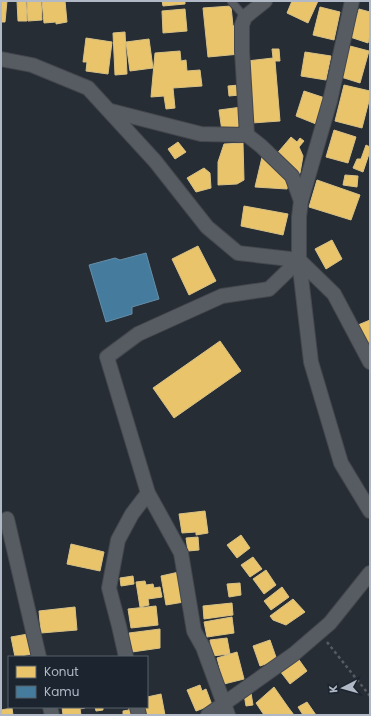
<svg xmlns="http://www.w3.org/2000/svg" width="371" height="716" font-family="Poppins,sans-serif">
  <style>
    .homes { fill: #e9c46a; stroke: #d8c186 }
    .public { fill: #457b9d; stroke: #658ea9 }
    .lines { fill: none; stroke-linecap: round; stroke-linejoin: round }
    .service-casing { stroke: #44474d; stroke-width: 9 }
    .minor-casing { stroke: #44474d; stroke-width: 16 }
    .path { stroke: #555b60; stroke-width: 2.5; stroke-dasharray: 3 3; stroke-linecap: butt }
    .service { stroke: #575c63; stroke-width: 7 }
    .minor { stroke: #575c63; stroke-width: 14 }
  </style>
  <rect width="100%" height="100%" fill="#272d34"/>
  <path class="homes" d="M1 1H7L5 22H1Z
    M17 1H26L27 21H18Z
    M27 1H41L42 20 28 21Z
    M42 1H65L67 22 56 24V22L44 23Z
    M162 1H185V4L163 6Z
    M292 1H318L308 23 287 13Z
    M231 6 233 26 238 25 240 54 208 57 203 8Z
    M320 7 340 12 334 40 313 35Z
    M185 9 187 31 163 33 162 11Z
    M359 9 370 12V35L368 43 350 37Z
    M125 32 127 74 115 75 113 33Z
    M86 38 112 42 108 74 86 71 87 62H83Z
    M149 39 153 68 130 71 126 42Z
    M350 46 369 51 360 83 341 77Z
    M272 49H279L280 61H275L280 121 252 123 247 61 273 58Z
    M180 51 181 61 186 60 187 71 200 70 202 86 173 88 175 108 166 109 164 96 151 97 155 53Z
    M305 52 331 56 326 80 301 76Z
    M239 85 240 95 229 96 228 86Z
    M344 85 370 91V97L362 128 335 121Z
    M304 91 325 98 316 124 296 116Z
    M242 107 245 128 222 131 219 110Z
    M334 130 356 137 348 163 326 157Z
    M291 137 297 142 300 138 304 141 299 147 303 156 300 173 296 178 274 157Z
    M178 142 186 152 175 159 168 149Z
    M243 143 244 180 237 184 218 185V162L224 144Z
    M366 145 370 147V151L363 172 353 168 357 159H361Z
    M263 153 289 179 287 189 255 187Z
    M204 168 210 173 211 188 196 192 187 178Z
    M345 175 358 176 357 187 343 185Z
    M317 180 360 195 351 220 309 207Z
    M244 206 288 214 283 235 241 226Z
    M332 240 342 259 326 269 315 249Z
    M198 246 216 281 189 295 172 259Z
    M370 320V348L358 325Z
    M220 341 241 371 174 418 153 388Z
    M205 511 208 533 196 535V532L182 533 179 514Z
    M241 535 250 548 237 558 227 545Z
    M198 537 199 550 188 551 186 538Z
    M71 544 104 552 100 571 67 564Z
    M253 557 262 569 250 577 241 565Z
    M266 570 276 585 264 594 253 579Z
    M179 572 184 602 166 605 161 576Z
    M133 576 134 584 121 586 120 578Z
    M145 581 146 585 153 584 154 588 160 587 162 597 148 599 149 605 140 607 136 582Z
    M240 583 241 595 229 597 227 584Z
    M282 587 289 597 271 610 264 601Z
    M293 599 305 612 286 625 273 620 270 616Z
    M232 603 233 615 204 619 203 606Z
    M156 606 158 625 131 628 128 609Z
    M75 607 77 630 41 633 39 611Z
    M232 617 234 633 207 637 204 622Z
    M160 629V648L132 652 129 633Z
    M28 634 32 654 15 657 11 637Z
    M227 638 230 654 212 656 210 640Z
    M270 640 277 660 260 666 253 646Z
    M237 652 244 679 224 684 217 658Z
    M297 657 307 671 290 684 280 671Z
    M200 685 202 691 206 689 212 705 196 711 187 690Z
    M274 687 288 707 294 715H264L256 703Z
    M251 693 253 705 246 706 244 694Z
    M161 694 165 715H145L143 707H147V697Z
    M307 702 316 715H303L298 707Z
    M62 707H84L85 708 80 709 81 715H63Z
    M95 707H103V710L96 711Z
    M129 707H134L136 715H123V711L129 710Z
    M12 708 13 715H1V710Z"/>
  <path class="public" d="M146 253 159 299 132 307V314L106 322 89 265 115 258 120 260Z"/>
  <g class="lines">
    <g class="service-casing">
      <path id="service" d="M231 1 245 17"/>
    </g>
    <g class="minor-casing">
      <path id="minor" d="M265 1 245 17 242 25V51L247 135 261 146 292 176 301 201 299 217V260L311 362 341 463 370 511
        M1 59 32 65 88 88 155 161 207 227 238 253 299 260 334 294 370 362
        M111 111 201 134 247 135
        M301 201 330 101 352 1
        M148 493 107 357 138 334 222 296 269 289 299 260
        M7 519 39 657
        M126 657 119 626 109 588 118 540 132 514 148 493 181 553 194 631 203 647 228 715
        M50 707 52 715
        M137 707 139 715
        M208 715 294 654 330 623 370 573"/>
    </g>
    <path class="path" d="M327 642 370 696"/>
    <use href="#service" class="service"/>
    <use href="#minor" class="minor"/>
  </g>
  <rect width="371" height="716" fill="none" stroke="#b1b9c6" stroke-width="4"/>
  <rect x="8" y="656" width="140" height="52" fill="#1b242f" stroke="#57606b"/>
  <rect x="16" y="666" width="20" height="12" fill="#e9c46a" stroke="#57606b"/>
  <text x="44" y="676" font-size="12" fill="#b1b9c6">Konut</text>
  <rect x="16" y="686" width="20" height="12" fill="#457b9d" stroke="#57606b"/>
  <text x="44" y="696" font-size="12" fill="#b1b9c6">Kamu</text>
  <g transform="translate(343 688) rotate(264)" stroke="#1b242f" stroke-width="3" paint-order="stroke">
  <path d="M0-3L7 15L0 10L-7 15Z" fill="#b1b9c6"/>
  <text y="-6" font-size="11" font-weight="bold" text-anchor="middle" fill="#b1b9c6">K</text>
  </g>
</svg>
